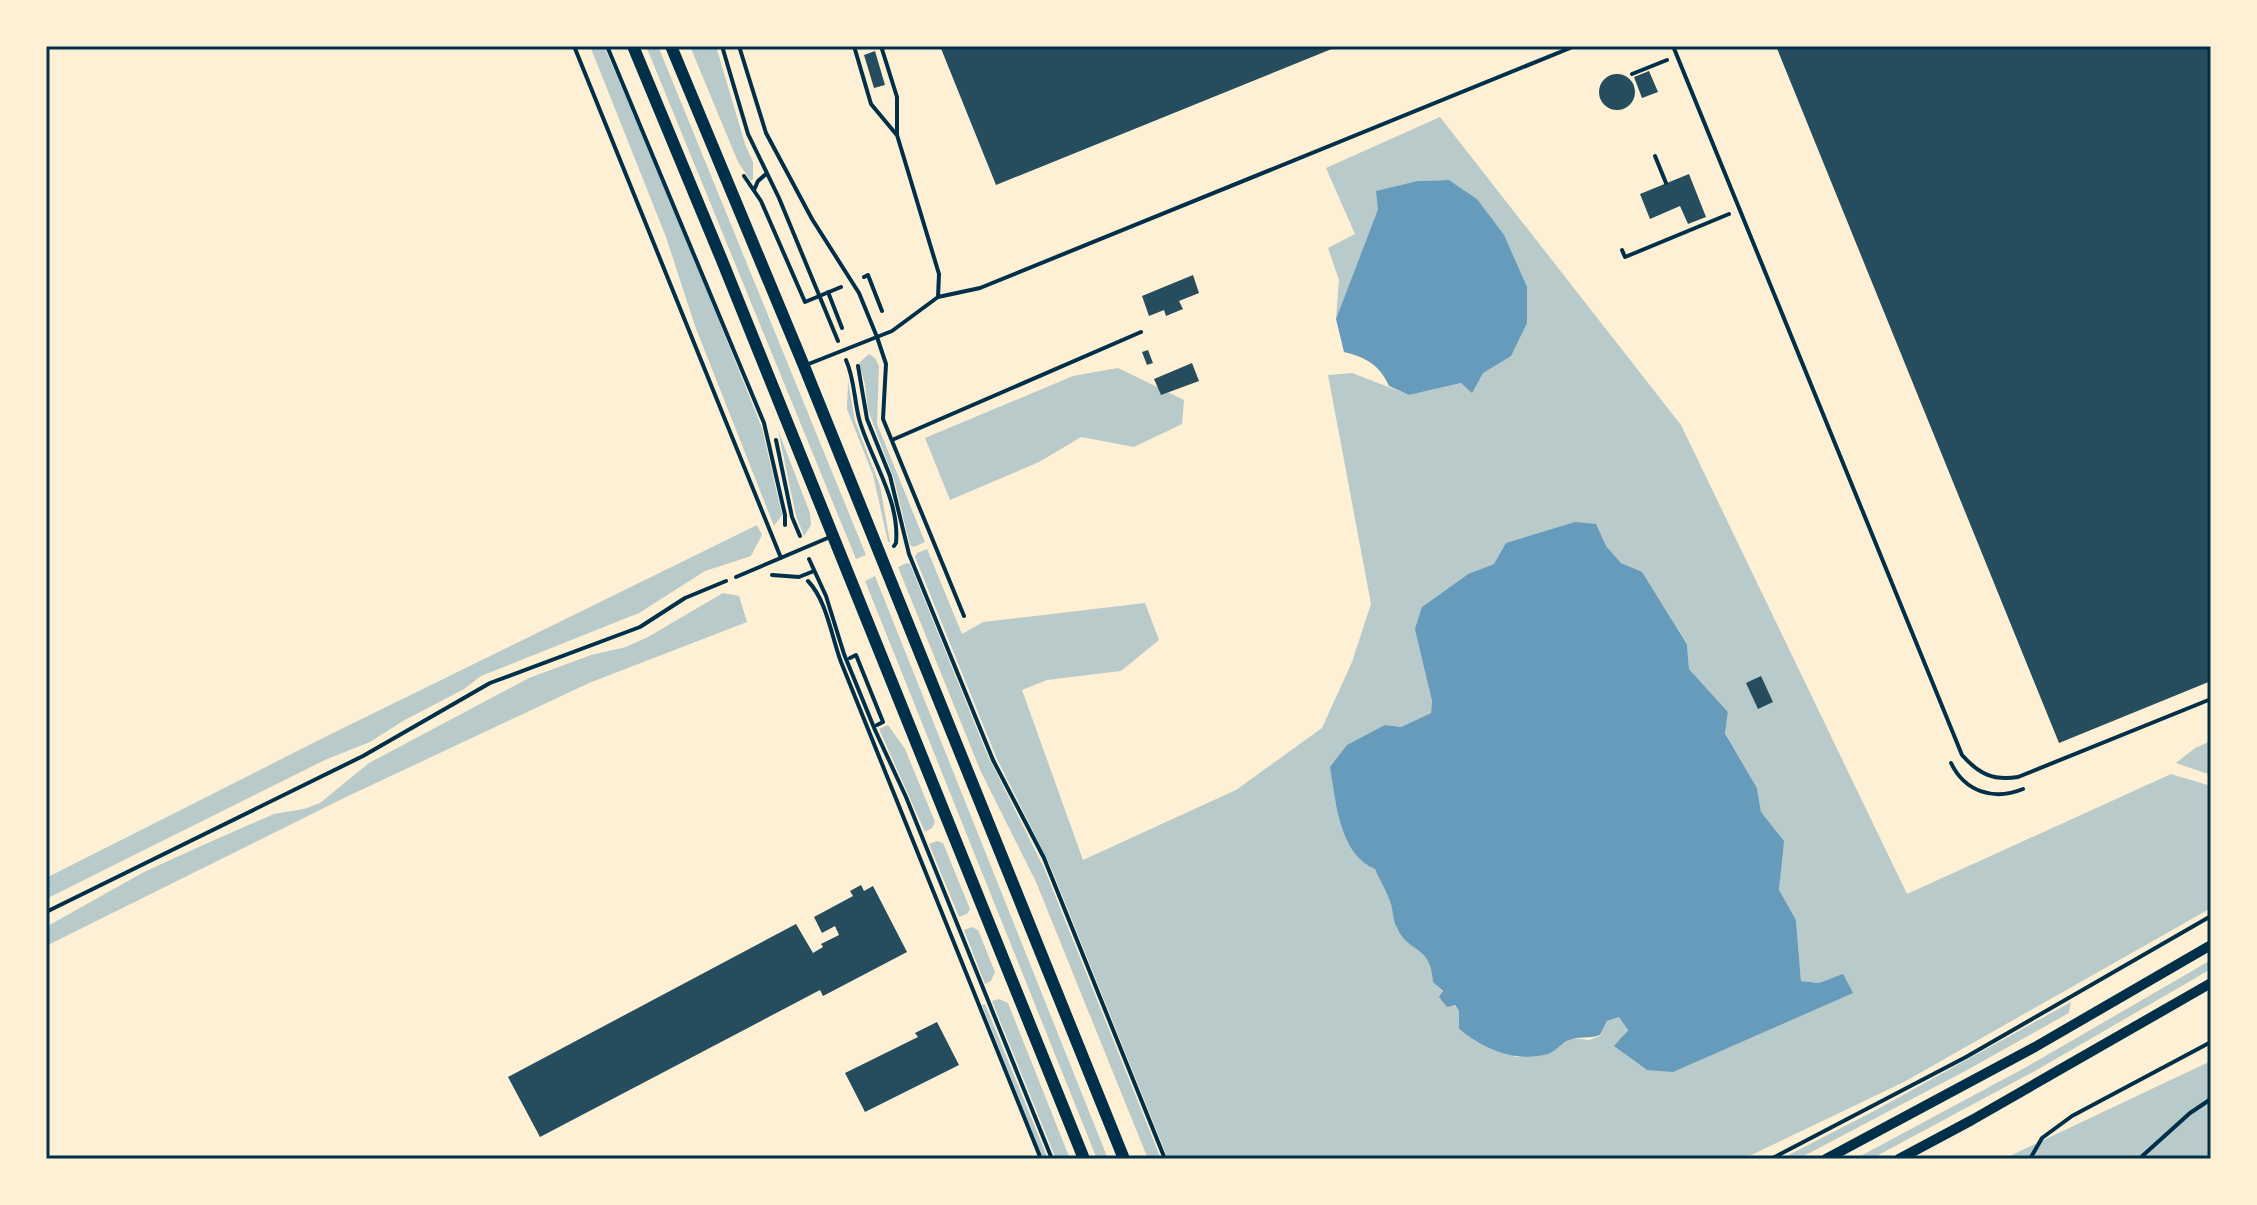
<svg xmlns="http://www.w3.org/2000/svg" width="2257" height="1205" font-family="Lato,sans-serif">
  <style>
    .green { fill: #b9caca; fill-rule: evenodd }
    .water { fill: #669bbc }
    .building { fill: #264d5e }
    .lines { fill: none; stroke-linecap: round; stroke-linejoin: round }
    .path { stroke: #003049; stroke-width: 4 }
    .service { stroke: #003049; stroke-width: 4 }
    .tertiary { stroke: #003049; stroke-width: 10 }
    .secondary { stroke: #003049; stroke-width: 12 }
    .neatline { fill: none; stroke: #003049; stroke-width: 3 }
  </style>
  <rect width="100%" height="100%" fill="#fdf0d5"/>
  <path class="green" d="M590 46H604L683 231 762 428 782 515 774 526 695 326 666 237Z
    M646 46H658L866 555 856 559Z
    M690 46H716L745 144 753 162V179L751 181 738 162Z
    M1440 117 1681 425 1907 894 2171 774 2211 786V908L1904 1082 1743 1159H1168L1050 865 997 759 915 557 917 553 927 549 962 634 983 622 1145 603 1159 640 1121 671 1047 680 1022 690 1083 860 1236 790 1322 728 1352 662 1371 604 1328 375 1352 373 1409 395 1461 383 1511 356 1477 199 1449 180 1418 181 1378 209 1336 319 1339 280 1328 248 1355 234 1326 168ZM1606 546 1621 563 1642 573 1687 643 1689 669 1728 712 1725 732 1757 788 1761 812 1783 841 1779 891 1796 920 1801 981 1819 983 1843 975 1647 1070 1615 1046 1628 1029 1619 1017 1607 1021 1600 1036 1589 1040 1572 1038 1550 1053 1516 1057 1459 1030V1011L1434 982 1432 967 1423 951 1410 944 1397 929 1391 903 1375 869 1385 725 1401 727 1431 713 1432 701 1425 668 1422 607 1468 574 1494 564Z
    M869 354 875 358 879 366 877 424 925 542 914 547 910 545 894 479 868 410 865 384 859 363Z
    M1118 368 1184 400 1182 424 1134 447 1081 437 1039 462 950 500 925 438 1073 376Z
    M848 381 855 421 880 486 890 542H888L873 475 847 409Z
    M778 430 810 513 811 525 804 536 796 516Z
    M757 525 762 535 751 556 705 571 639 613 481 676 464 689 403 721 370 742 327 759 46 899V878L327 736Z
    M907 563 910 564 987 754 1044 868 1161 1159H1148L1036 882 981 772 898 567Z
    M875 576 1108 1159H1097L865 581Z
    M723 593 739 596 747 622 589 683 344 798 46 946V927L144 872 212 841 274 814 304 809 320 803 369 763 480 704 529 678 591 655 626 647 648 637Z
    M888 725 905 749 935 822 932 828 925 832 879 729Z
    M2211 741V775L2176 763 2195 748Z
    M937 841 943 843 970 909 967 914 959 917 929 844Z
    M972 927 978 930 995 972 991 981 985 984 964 930Z
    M2211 960V969L2035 1071 1871 1159H1855L2030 1065Z
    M999 999 1008 1003 1070 1159H1056L992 1001Z
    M2071 1002 2069 1013 1969 1069 1798 1159H1781L1874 1111Z
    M985 1004 1048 1159H1043L982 1005Z
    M2211 1061V1159H2003L2014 1154Z"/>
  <path class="water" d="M1449 180 1477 199 1504 235 1527 287V323L1511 356 1483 373 1472 393 1461 383 1409 395 1389 386C1380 365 1365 357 1344 352L1336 319 1378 209 1376 191 1418 181Z
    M1575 522 1596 524 1606 546 1621 563 1642 572 1687 644 1689 669 1728 712 1725 733 1757 788 1761 812 1784 841 1779 890 1796 920 1801 981 1819 983 1843 974 1853 993 1673 1072 1647 1070 1614 1046 1628 1030 1619 1017 1607 1021 1600 1035C1590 1039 1578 1036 1569 1040 1562 1043 1556 1051 1548 1054 1515 1063 1484 1049 1459 1029V1011L1455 1005 1447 1007 1439 997 1443 991 1433 982C1431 944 1409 954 1397 928 1393 921 1393 911 1391 904 1387 892 1380 881 1375 869 1339 854 1336 802 1330 767L1347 745 1385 725 1401 727 1431 713 1432 701 1415 629 1422 607 1468 574 1494 564 1506 543Z"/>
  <path class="building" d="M940 46H1339L996 185Z
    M1776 46H2211V681L2059 743Z
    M875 51 885 85 874 88 864 55Z
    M1649 71 1658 92 1642 98 1634 77Z
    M1599 92a18 18 0 1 1 36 0a18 18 0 1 1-36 0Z
    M1689 174 1706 217 1688 224 1680 206 1650 219 1640 194Z
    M1193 275 1199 293 1179 301 1183 309 1166 316 1164 310 1149 316 1142 296Z
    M1148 350 1153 363 1147 365 1142 352Z
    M1192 363 1199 381 1161 395 1154 379Z
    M1761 676 1773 702 1758 709 1746 683Z
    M861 885 864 891 873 886 907 952 823 996 820 990 540 1137 508 1077 796 924 813 953 823 947 821 944 839 935 835 926 822 933 814 917 853 896 850 891Z
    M937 1022 959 1065 865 1112 845 1073 918 1037 915 1033Z"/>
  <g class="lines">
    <path class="path" d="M607 46 764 423 785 515V525
      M722 46 748 134 779 198 838 341
      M1632 74 1667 60
      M1655 156 1666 183
      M744 176 761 201 805 302 841 287
      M754 190 758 181 766 174
      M1622 250 1625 257 1729 214
      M864 277 868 275 882 311
      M828 292 842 328
      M846 360C855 380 854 402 860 422 872 461 900 501 896 543L894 546
      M858 366 867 419 890 476 909 554 993 760 1044 858 1165 1159
      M776 440 792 517 800 536
      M809 559 826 596 844 654 875 730 906 797 1052 1159
      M772 575 799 577 814 571
      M808 581C827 601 831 635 841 662L1041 1159
      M850 658 856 655 883 722 877 725
      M1951 763C1965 792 1994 801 2023 789
      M46 912 363 756 490 683 640 627 685 598 726 581
      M1771 1159 1966 1057 2211 916"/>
    <path class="service" d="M574 46 781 558
      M739 46 766 133 812 219 859 293 877 337 886 364 883 419 964 616
      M854 46 871 104 896 134
      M1673 46 1962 755C1979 774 1993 781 2018 777L2211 699
      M938 297 980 288 1575 46
      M806 365 892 331 938 297 939 274 897 135V97L881 46
      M892 440 1141 332
      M736 577 830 537
      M2030 1159 2042 1138 2072 1116 2211 1042
      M2139 1159 2190 1113 2211 1099"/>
    <path class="tertiary" d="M1826 1159 2035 1047 2211 945
      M1899 1159 1972 1120 2211 983"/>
    <path class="secondary" d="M633 46 721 258 1084 1159
      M671 46 804 366 1124 1159"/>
  </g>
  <rect width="2257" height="1205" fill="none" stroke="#fdf0d5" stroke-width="96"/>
  <rect x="48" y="48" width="2161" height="1109" class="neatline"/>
</svg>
